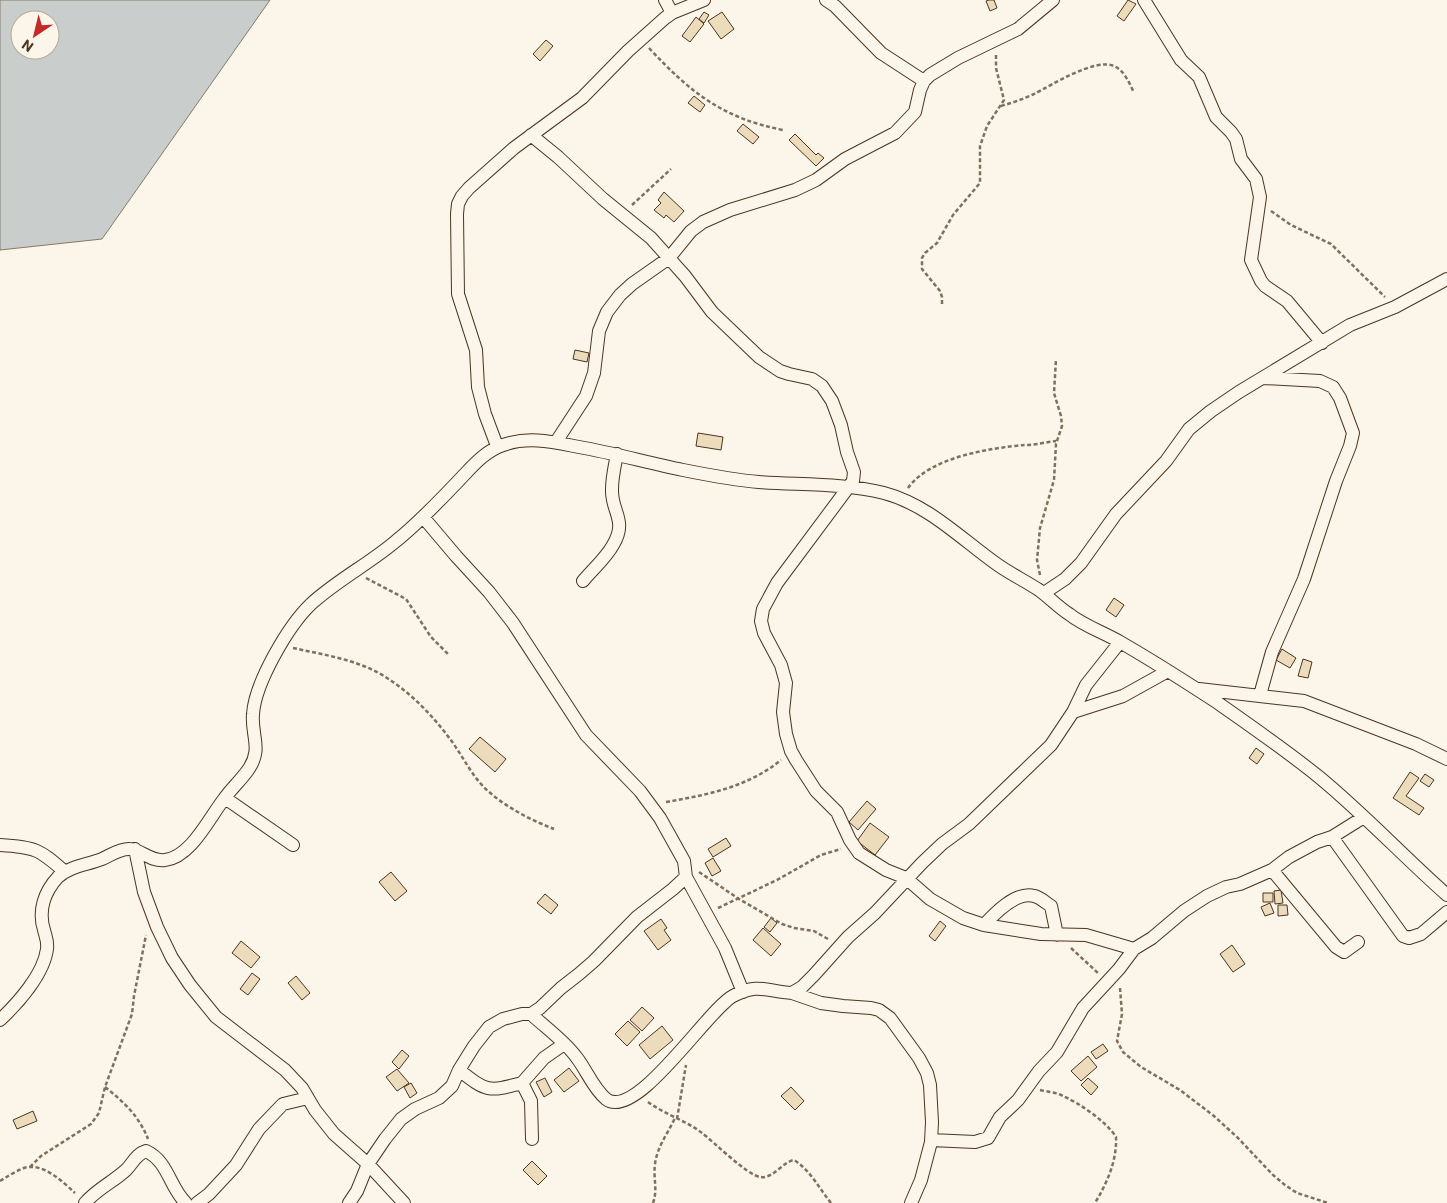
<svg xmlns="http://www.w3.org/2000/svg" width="1447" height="1203" font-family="Roboto,sans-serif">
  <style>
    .water { fill: #c9cecd; stroke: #887966; fill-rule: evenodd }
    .building { fill: #ecdcbc; stroke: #4a3520 }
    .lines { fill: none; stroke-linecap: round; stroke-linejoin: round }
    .street-casing { stroke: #4a3520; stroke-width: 14 }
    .path { stroke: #7f6f5c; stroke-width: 2.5; stroke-dasharray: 4 2.5; stroke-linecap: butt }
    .street { stroke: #fbf6e9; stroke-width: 12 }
  </style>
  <rect width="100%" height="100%" fill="#fbf6e9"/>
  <path class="water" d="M0 0H270L102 239 0 250ZM20 20H50V50H20Z"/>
  <path class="building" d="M989 0H994L997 8 990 11 986 1Z
    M1128 0 1136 4 1124 21 1117 16Z
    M704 12 709 15 704 23 699 19Z
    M722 12 734 29 721 39 708 21Z
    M696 17 704 24 690 42 682 36Z
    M546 40 553 46 540 61 533 54Z
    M694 96 705 105 700 112 688 103Z
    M743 124 759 137 753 144 737 131Z
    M795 134 816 155 818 153 824 158 816 166 789 140Z
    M664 192 684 211 674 222 666 215 664 218 654 210 661 203 658 200Z
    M575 350 589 353 587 362 573 359Z
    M698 433 723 437 721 450 696 446Z
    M1114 598 1124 605 1116 617 1106 610Z
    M1282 649 1296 658 1290 668 1276 660Z
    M1303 659 1312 662 1308 678 1298 676Z
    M480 737 506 759 495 772 469 749Z
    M1256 748 1264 754 1257 764 1249 758Z
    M1410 772 1419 778 1406 796 1424 808 1419 815 1393 798Z
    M1425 774 1434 780 1429 787 1420 781Z
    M867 801 876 809 858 830 849 822Z
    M870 823 889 837 875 855 857 841Z
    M726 838 731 846 713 857 708 849Z
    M713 858 721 871 712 876 705 863Z
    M391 872 407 891 395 901 379 882Z
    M1281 890 1283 903 1275 904 1274 891Z
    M1263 893H1273V902H1263Z
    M545 894 558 905 551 914 537 903Z
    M1270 903 1274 913 1265 916 1261 907Z
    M1278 905H1287L1288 915 1278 916Z
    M771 918 777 923 770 932 764 927Z
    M661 919 667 928 664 930 671 940 658 950 644 931Z
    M940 921 946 926 935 941 929 936Z
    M763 928 781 944 771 956 753 940Z
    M241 941 260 957 251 968 232 953Z
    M1232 945 1245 964 1233 972 1220 954Z
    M252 973 260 979 248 995 240 989Z
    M296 976 310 993 302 1000 288 983Z
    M642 1007 654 1018 642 1031 630 1020Z
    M628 1021 640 1032 627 1046 615 1034Z
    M662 1026 673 1040 650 1059 639 1045Z
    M1103 1044 1108 1051 1096 1059 1091 1052Z
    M402 1050 409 1056 399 1069 392 1062Z
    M1088 1056 1097 1067 1081 1081 1071 1071Z
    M569 1068 579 1081 564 1092 554 1080Z
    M397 1069 409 1083 397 1091 386 1077Z
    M545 1078 552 1092 544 1097 536 1082Z
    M1088 1078 1098 1087 1091 1095 1081 1085Z
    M411 1083 417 1093 410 1098 404 1087Z
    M791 1087 804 1101 795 1110 781 1096Z
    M33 1111 37 1121 17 1129 13 1120Z
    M532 1161 547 1176 538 1185 523 1170Z"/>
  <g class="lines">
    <g class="street-casing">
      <path id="street" d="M665 0 672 13
        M826 0 835 6 881 53 924 81
        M1144 0 1181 60 1199 77 1216 117 1231 132 1236 139 1241 159 1256 179 1260 197 1251 260 1261 281 1265 286 1287 301 1322 343
        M531 135 558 157 603 199 651 238 685 276 712 312 759 357 780 371 789 374 812 379 822 386 832 401 841 425 847 452 854 472 853 481 777 583 763 609 761 621 764 633 781 665 786 683 783 712 786 734 791 751 796 760 816 791 837 812 850 840 859 853 886 870 906 878 930 899 963 918 984 925 1041 934 1086 935 1134 949
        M556 442 586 396 594 373 599 331 607 312 620 295 632 284 669 258 691 231 703 222 730 210 795 190 816 180 845 159 895 133 915 112 920 90 924 81 930 75 958 58 1018 29 1053 0
        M497 446 485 414 478 387 476 350 458 294 457 214 458 204 462 196 469 188 514 148 582 98 628 51 665 18 672 13 704 0
        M423 517 456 556 489 592 513 623 586 735 640 791 660 818 684 861 686 877 725 948 743 992
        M583 581C592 570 606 558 613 545 628 520 611 512 612 489 612 477 615 465 617 454
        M1044 593 1065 579 1081 563 1116 514 1166 461 1189 429 1211 411 1239 392 1350 325 1395 307 1447 279
        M1199 689 1304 701 1416 744 1447 759
        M1260 695 1272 652 1304 579 1336 481 1350 446 1353 433 1340 398 1333 387 1320 381 1264 378
        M1073 712 1123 696 1168 671
        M225 798 293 845
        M1332 837 1403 936 1409 938 1421 934 1447 912
        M0 845C35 847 39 849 65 872
        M135 849 144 892 157 927 172 958 190 985 216 1017 285 1070 302 1088 315 1110 334 1134 368 1164 404 1203
        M1272 870 1336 947 1344 952 1358 942
        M984 925C995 913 1016 891 1034 896 1040 897 1046 903 1051 906L1057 935
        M792 993 821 1003 843 1006 871 1008 879 1010 890 1018 919 1058 927 1073 930 1085 932 1122 931 1142 921 1180 911 1203
        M531 1014C546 1028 565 1041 577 1058 587 1071 593 1088 606 1099 636 1122 708 1009 733 996 759 982 767 992 792 993L802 987 814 975 848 937 875 913 922 863 942 844 969 824 1051 745 1073 712 1086 685 1120 642
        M0 1020C18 1003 44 974 47 949 48 941 46 938 44 930 38 911 44 892 58 877 70 866 87 865 102 859 111 855 119 849 129 849 141 849 150 862 165 860 191 857 209 818 224 799 231 789 241 780 248 770 263 749 251 736 253 714 255 683 288 626 311 604 337 580 369 564 396 541 421 521 443 497 465 474 476 462 488 450 503 445 529 436 553 442 579 447 614 453 648 463 683 470 708 475 733 480 759 482 801 485 843 483 884 493 929 505 961 539 998 565 1011 574 1025 581 1039 590 1049 597 1058 607 1069 614 1084 626 1103 632 1120 642 1153 661 1186 682 1218 703 1252 727 1287 751 1319 777 1364 814 1404 857 1447 895
        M459 1070C487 1092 488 1092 522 1083
        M532 1139 531 1101 522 1083 544 1058 564 1044
        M931 1140 975 1142 988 1138 1000 1117 1018 1100 1039 1071 1057 1052 1083 1008 1119 969 1134 949 1152 938 1184 911 1207 896 1226 887 1240 884 1272 870 1289 857 1317 842 1332 837 1364 817
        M85 1203C97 1189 113 1182 126 1170 133 1163 136 1154 146 1151 169 1162 169 1187 186 1203
        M197 1203 209 1194 236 1165 259 1129 283 1104 308 1098
        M349 1203 357 1191 368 1164 385 1139 401 1119 415 1109 439 1098 452 1086 459 1070 474 1046 489 1027 503 1019 522 1014H531L540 1008 561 988 579 974 594 961 637 917 673 889 686 877"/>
    </g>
    <path class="path" d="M649 48C690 92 722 118 783 130
      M1001 106C1012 103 1023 99 1034 94 1052 85 1094 58 1114 66 1124 70 1130 84 1134 93
      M632 205 671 169
      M1271 211 1291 225 1331 244 1385 297
      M942 304V297L940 291 922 269V258L925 253 937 243 953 215 980 183V146L987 126 1004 100 996 68V53
      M908 488C930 457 990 448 1025 445 1036 445 1046 442 1056 441
      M1040 575 1037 560 1040 528 1054 480 1056 444 1062 426 1061 416 1054 393 1056 359
      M366 578 406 599 431 637 449 655
      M293 648C325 655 360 660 387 678 412 694 433 716 450 739 463 756 472 777 488 791 507 808 531 820 554 829
      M666 802C707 795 748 787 781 760
      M699 872 739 899 782 924 794 928 814 931 828 939
      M718 908 777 880 821 855 841 849
      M1071 948 1098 973
      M1120 988 1122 1014 1117 1041 1123 1052 1141 1067 1180 1090 1214 1116 1238 1138 1273 1175 1285 1185 1297 1193 1328 1203
      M105 1087C124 1102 139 1116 148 1139
      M1040 1090C1048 1092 1056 1092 1063 1096 1079 1103 1107 1122 1116 1137 1117 1161 1107 1183 1095 1203
      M648 1102C664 1114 685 1120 702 1133 714 1142 747 1175 760 1177 774 1179 782 1162 794 1160 810 1170 819 1188 831 1203
      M677 1119 686 1065
      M30 1167 41 1156 91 1124 99 1113 105 1087 132 1014 134 996 146 935
      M0 1181C8 1176 16 1171 24 1168 43 1162 63 1182 75 1193
      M653 1203C658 1190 653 1178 655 1164 657 1147 668 1133 675 1118"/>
    <use href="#street" class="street"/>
  </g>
  <g transform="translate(35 35) rotate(215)"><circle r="24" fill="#fbf6e9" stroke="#b4a999"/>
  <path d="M0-4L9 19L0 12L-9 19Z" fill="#c62828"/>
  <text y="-8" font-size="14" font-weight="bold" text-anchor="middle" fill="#4a3520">N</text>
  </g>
</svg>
